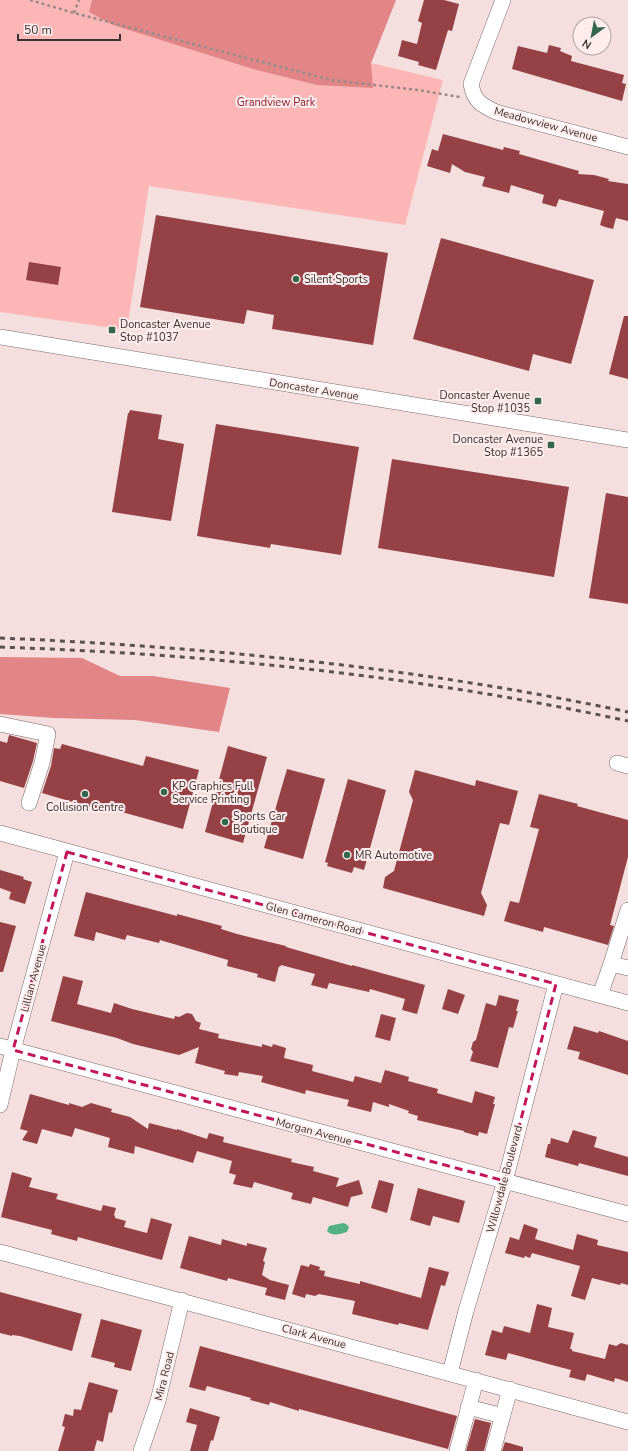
<svg xmlns="http://www.w3.org/2000/svg" width="628" height="1451" font-family="'Nunito Sans',sans-serif">
  <style>
    .green { fill: #fdb6b6 }
    .forest { fill: #e18587 }
    .water { fill: #53b184 }
    .building { fill: #954145 }
    .lines { fill: none; stroke-linecap: round; stroke-linejoin: round }
    .minor-casing { stroke: #7a6767; stroke-width: 16 }
    .path { stroke: #998b8a; stroke-width: 2.5; stroke-dasharray: 3 3; stroke-linecap: butt }
    .minor { stroke: #fff; stroke-width: 15 }
    .rail { stroke: #5c5151; stroke-width: 3; stroke-dasharray: 5 5; stroke-linecap: butt }
    .marked { fill: none; stroke: #c2185b; stroke-width: 3; stroke-dasharray: 8 5; stroke-linejoin: round }
    .poi-dot { fill: #32674d; stroke: #feedec; stroke-width: 1.5 }
    .labels { text-anchor: middle; stroke-width: 4; stroke-linejoin: round; paint-order: stroke }
    .park-label { font-size: 11px; fill: #8c1f2d; stroke: #feedec }
    .street-label { font-size: 11px; fill: #393131; stroke: #feedec }
    .poi-label { font-size: 11px; fill: #393131; stroke: #feedec; text-anchor: start }
  </style>
  <rect width="100%" height="100%" fill="#f4dfde"/>
  <path class="green" d="M0 0H396L371 63 443 80 405 225 149 186 127 330 0 312Z"/>
  <path class="forest" d="M92 0H396L371 63 373 88 317 85 253 69 113 25 89 12Z
    M0 657 82 658 120 676H153L230 688 219 732 135 720 54 718 0 714Z"/>
  <path class="water" d="M343 1223 346 1224 349 1227 347 1232C340 1234 333 1237 327 1231L329 1226Z"/>
  <path class="building" d="M424 0H444L459 4 452 31 448 30 436 70 418 65 419 62 398 56 402 40 417 44 422 23 418 21Z
    M549 45 561 48 560 51 572 56 571 61 624 75 622 83 626 84 622 101 512 69 518 46 547 53Z
    M443 134 503 150 504 147 520 151 519 154 579 171 578 174 594 175 609 179 608 181 628 184V221L616 218 613 229 605 227 600 225 604 211 559 199 556 207 542 203 544 195 511 185 509 193 482 186 485 177 465 172 452 164 450 173 427 166 432 149 438 151Z
    M156 215 388 253 373 345 272 329 274 315 247 310 244 324 140 307Z
    M441 238 594 280 571 364 533 354 529 371 413 339Z
    M29 262 61 267 58 285 26 280Z
    M624 316H628V379L609 374Z
    M130 410 162 415 158 439 184 444 171 521 112 512 128 413H129Z
    M216 424 359 447 341 555 271 544 270 548 197 536Z
    M392 459 569 487 554 577 378 548Z
    M606 493 628 497V604L589 598Z
    M9 735 37 743 33 761 24 788 0 781V741L7 743Z
    M62 744 143 766 146 756 199 770 183 829 111 809 110 813 42 793 51 766 54 748 60 749Z
    M228 746 267 757 243 843 205 832Z
    M287 769 325 779 303 859 264 848Z
    M415 770 475 786 476 780 518 791 509 825 500 823 481 893 487 905 484 916 383 888 385 877 394 871 413 800 409 792Z
    M348 779 386 790 364 870 354 867 352 873 327 866 328 863 325 862Z
    M539 794 578 804 577 806 628 820V857L610 925 614 926 608 945 544 927 543 932 504 921 510 901 519 903 539 829 530 827Z
    M0 870 24 877 23 879 32 882 25 904 9 899 11 892 0 888Z
    M86 892 177 916V914L222 926 221 929 237 934 286 946V947L352 966V965L425 985 417 1014 402 1010 405 999 370 989 369 992 329 983 327 989 311 985 315 974 281 965 280 967 279 966 275 982 257 977 258 974 227 966 228 960 160 940 159 943 127 935 125 940 96 932 94 941 74 936Z
    M0 922 16 926 3 972H0Z
    M63 976 83 981 77 1004 111 1013 114 1003 132 1009 174 1019 175 1016 179 1017 187 1013 192 1014 196 1021 201 1023 199 1029 219 1034 218 1038 262 1047V1044L272 1047 273 1044 286 1048 284 1058 313 1065 312 1071 353 1082 355 1076 381 1083 385 1070 409 1077 408 1081 438 1089 437 1093 472 1103 475 1091 495 1097 493 1104H495L487 1134 479 1132 478 1136 464 1132V1131L417 1120 418 1116 408 1113 409 1111 389 1104V1107L373 1102 371 1112 347 1106 349 1100 306 1090 305 1094 261 1082 263 1076 239 1072 238 1076 224 1074 225 1071 195 1063 199 1047 179 1055 133 1044 117 1038 51 1021Z
    M448 989 465 995 458 1014 442 1009Z
    M499 995 519 1000 516 1011H518L513 1028 509 1027 498 1068 470 1061 473 1052 471 1049 473 1042 476 1040 486 1003 496 1006Z
    M381 1014 396 1018 390 1041 375 1037Z
    M574 1026 598 1033 599 1031 628 1041V1075L578 1059 580 1052 567 1049Z
    M30 1094 69 1105V1103L82 1107 91 1103 112 1109 111 1112 130 1117 148 1129 149 1123 177 1130V1129L207 1139 209 1133 224 1137 223 1142 292 1159 291 1162 314 1167 313 1171 339 1178 336 1187 359 1180 363 1194 351 1197 348 1207 313 1197 311 1204 291 1199 293 1193 254 1182 252 1188 233 1184 236 1175 229 1173 232 1161 197 1151 193 1163 135 1146 134 1154 108 1147 110 1138 75 1128 72 1137 42 1129 37 1144 22 1140 28 1131 20 1129Z
    M573 1130 597 1137 594 1147 628 1157V1176L579 1163 578 1166 545 1157 548 1144H550L551 1138 568 1143Z
    M12 1172 32 1178 29 1187 58 1194 56 1199 101 1211 103 1205 116 1208 114 1215 115 1216V1218L126 1221 124 1227 147 1233 151 1218 172 1224 162 1260 78 1237 77 1241 51 1234 52 1230 1 1217Z
    M379 1180 394 1184 387 1213 371 1208Z
    M418 1188 465 1201 459 1223 433 1216 430 1226 410 1220Z
    M524 1224 538 1229 535 1239 573 1250 577 1234 598 1240 597 1245 628 1252V1285L621 1283 620 1285 592 1278 585 1300 571 1296 580 1266 532 1253 530 1258 525 1256 524 1258 505 1253 510 1237 519 1240Z
    M189 1236 221 1245 222 1239 247 1246V1243L267 1248 263 1261 265 1262 262 1275 270 1280 289 1285 285 1300 265 1295 267 1288 228 1278 227 1281 180 1268Z
    M310 1264 320 1267 319 1270 325 1271 324 1276 360 1284V1281L421 1298 429 1267 449 1272 445 1286 441 1285 428 1330 399 1323 398 1325 352 1314 355 1301 319 1294 315 1296 306 1294 305 1298 292 1294 301 1265 309 1267Z
    M0 1292 82 1314 72 1351 20 1336 12 1335V1336L0 1333Z
    M537 1304 552 1308 548 1327 574 1333 570 1349H572V1351L605 1359 609 1344 616 1346 621 1343 628 1345V1382L615 1378 614 1382 587 1374 585 1381 569 1377 571 1370 552 1365 508 1353 506 1360 485 1355 492 1330 502 1333 504 1326 530 1333Z
    M101 1319 142 1330 131 1371 114 1367 115 1363 91 1357Z
    M200 1346 457 1416 448 1449 299 1409V1411L270 1402 269 1405 250 1400 251 1398 207 1386 205 1391 189 1387Z
    M89 1382 118 1390 112 1413 109 1412 103 1442 97 1440 94 1451H58L65 1427 62 1426 65 1414 73 1416 74 1409 81 1410Z
    M190 1408 220 1417 213 1441 211 1440 208 1451H190L197 1425 186 1422Z
    M475 1419 491 1423 484 1451H466Z
    M505 1442 523 1447V1451H502Z"/>
  <g class="lines">
    <g class="minor-casing">
      <path id="minor" d="M503 0 471 84C474 101 481 105 496 112L628 147
        M0 337 628 440
        M0 724 48 734 42 763 29 803
        M617 763 628 766
        M0 833 628 1003
        M611 964 628 910
        M600 995 611 964 628 968
        M0 1046 628 1214
        M0 1105 13 1050 67 852
        M0 1252 628 1422
        M450 1373 466 1311 505 1181 556 984
        M468 1407 503 1416
        M141 1451 158 1401 182 1300
        M457 1451 476 1380
        M493 1451 510 1389"/>
    </g>
    <path class="path" d="M30 0 74 13 331 80 418 90 460 97
      M74 13 79 0"/>
    <use href="#minor" class="minor"/>
    <path class="rail" d="M0 638C211 647 421 668 628 712
      M0 647C79 650 159 654 238 662 369 674 499 693 628 721"/>
  </g>
  <path class="marked" d="M67 852 556 984 505 1181 13 1050Z"/>
  <g class="poi-dot">
    <circle cx="296" cy="279" r="4"/>
    <rect x="108" y="326" width="8" height="8" rx="2"/>
    <rect x="534" y="397" width="8" height="8" rx="2"/>
    <rect x="547" y="441" width="8" height="8" rx="2"/>
    <circle cx="164" cy="792" r="4"/>
    <circle cx="85" cy="794" r="4"/>
    <circle cx="225" cy="822" r="4"/>
    <circle cx="347" cy="855" r="4"/>
  </g>
  <g class="labels">
    <g class="park-label">
      <text x="276" y="106">Grandview Park</text>
    </g>
    <g class="street-label">
      <text transform="translate(546 124) rotate(15)" y="4">Meadowview Avenue</text>
      <text transform="translate(314 389) rotate(9)" y="4">Doncaster Avenue</text>
      <text transform="translate(314 918) rotate(15)" y="4">Glen Cameron Road</text>
      <text transform="translate(33 978) rotate(-75)" y="4">Lillian Avenue</text>
      <text transform="translate(314 1131) rotate(15)" y="4">Morgan Avenue</text>
      <text transform="translate(504 1179) rotate(-75)" y="4">Willowdale Boulevard</text>
      <text transform="translate(314 1336) rotate(15)" y="4">Clark Avenue</text>
      <text transform="translate(164 1376) rotate(-76)" y="4">Mira Road</text>
    </g>
    <g class="poi-label">
      <text x="304" y="283">Silent Sports</text>
      <text x="120" y="328">Doncaster Avenue<tspan x="120" dy="13">Stop #1037</tspan></text>
      <text x="530" y="399" text-anchor="end">Doncaster Avenue<tspan x="530" dy="13">Stop #1035</tspan></text>
      <text x="543" y="443" text-anchor="end">Doncaster Avenue<tspan x="543" dy="13">Stop #1365</tspan></text>
      <text x="172" y="790">KP Graphics Full<tspan x="172" dy="13">Service Printing</tspan></text>
      <text x="85" y="811" text-anchor="middle">Collision Centre</text>
      <text x="233" y="820">Sports Car<tspan x="233" dy="13">Boutique</tspan></text>
      <text x="355" y="859">MR Automotive</text>
    </g>
  </g>
  <g transform="translate(592 36) rotate(212)"><circle r="19" fill="#feedec" stroke="#afa2a1"/>
  <path d="M0-3L7 15L0 10L-7 15Z" fill="#32674d"/>
  <text y="-6" font-size="11" font-weight="bold" text-anchor="middle" fill="#393131">N</text>
  </g>
  <path d="M18 34v6h102v-6" fill="none" stroke="#393131" stroke-width="2"/>
  <text x="24" y="34" font-size="12" fill="#393131" stroke="#feedec" stroke-width="3" paint-order="stroke">50 m</text>
</svg>
